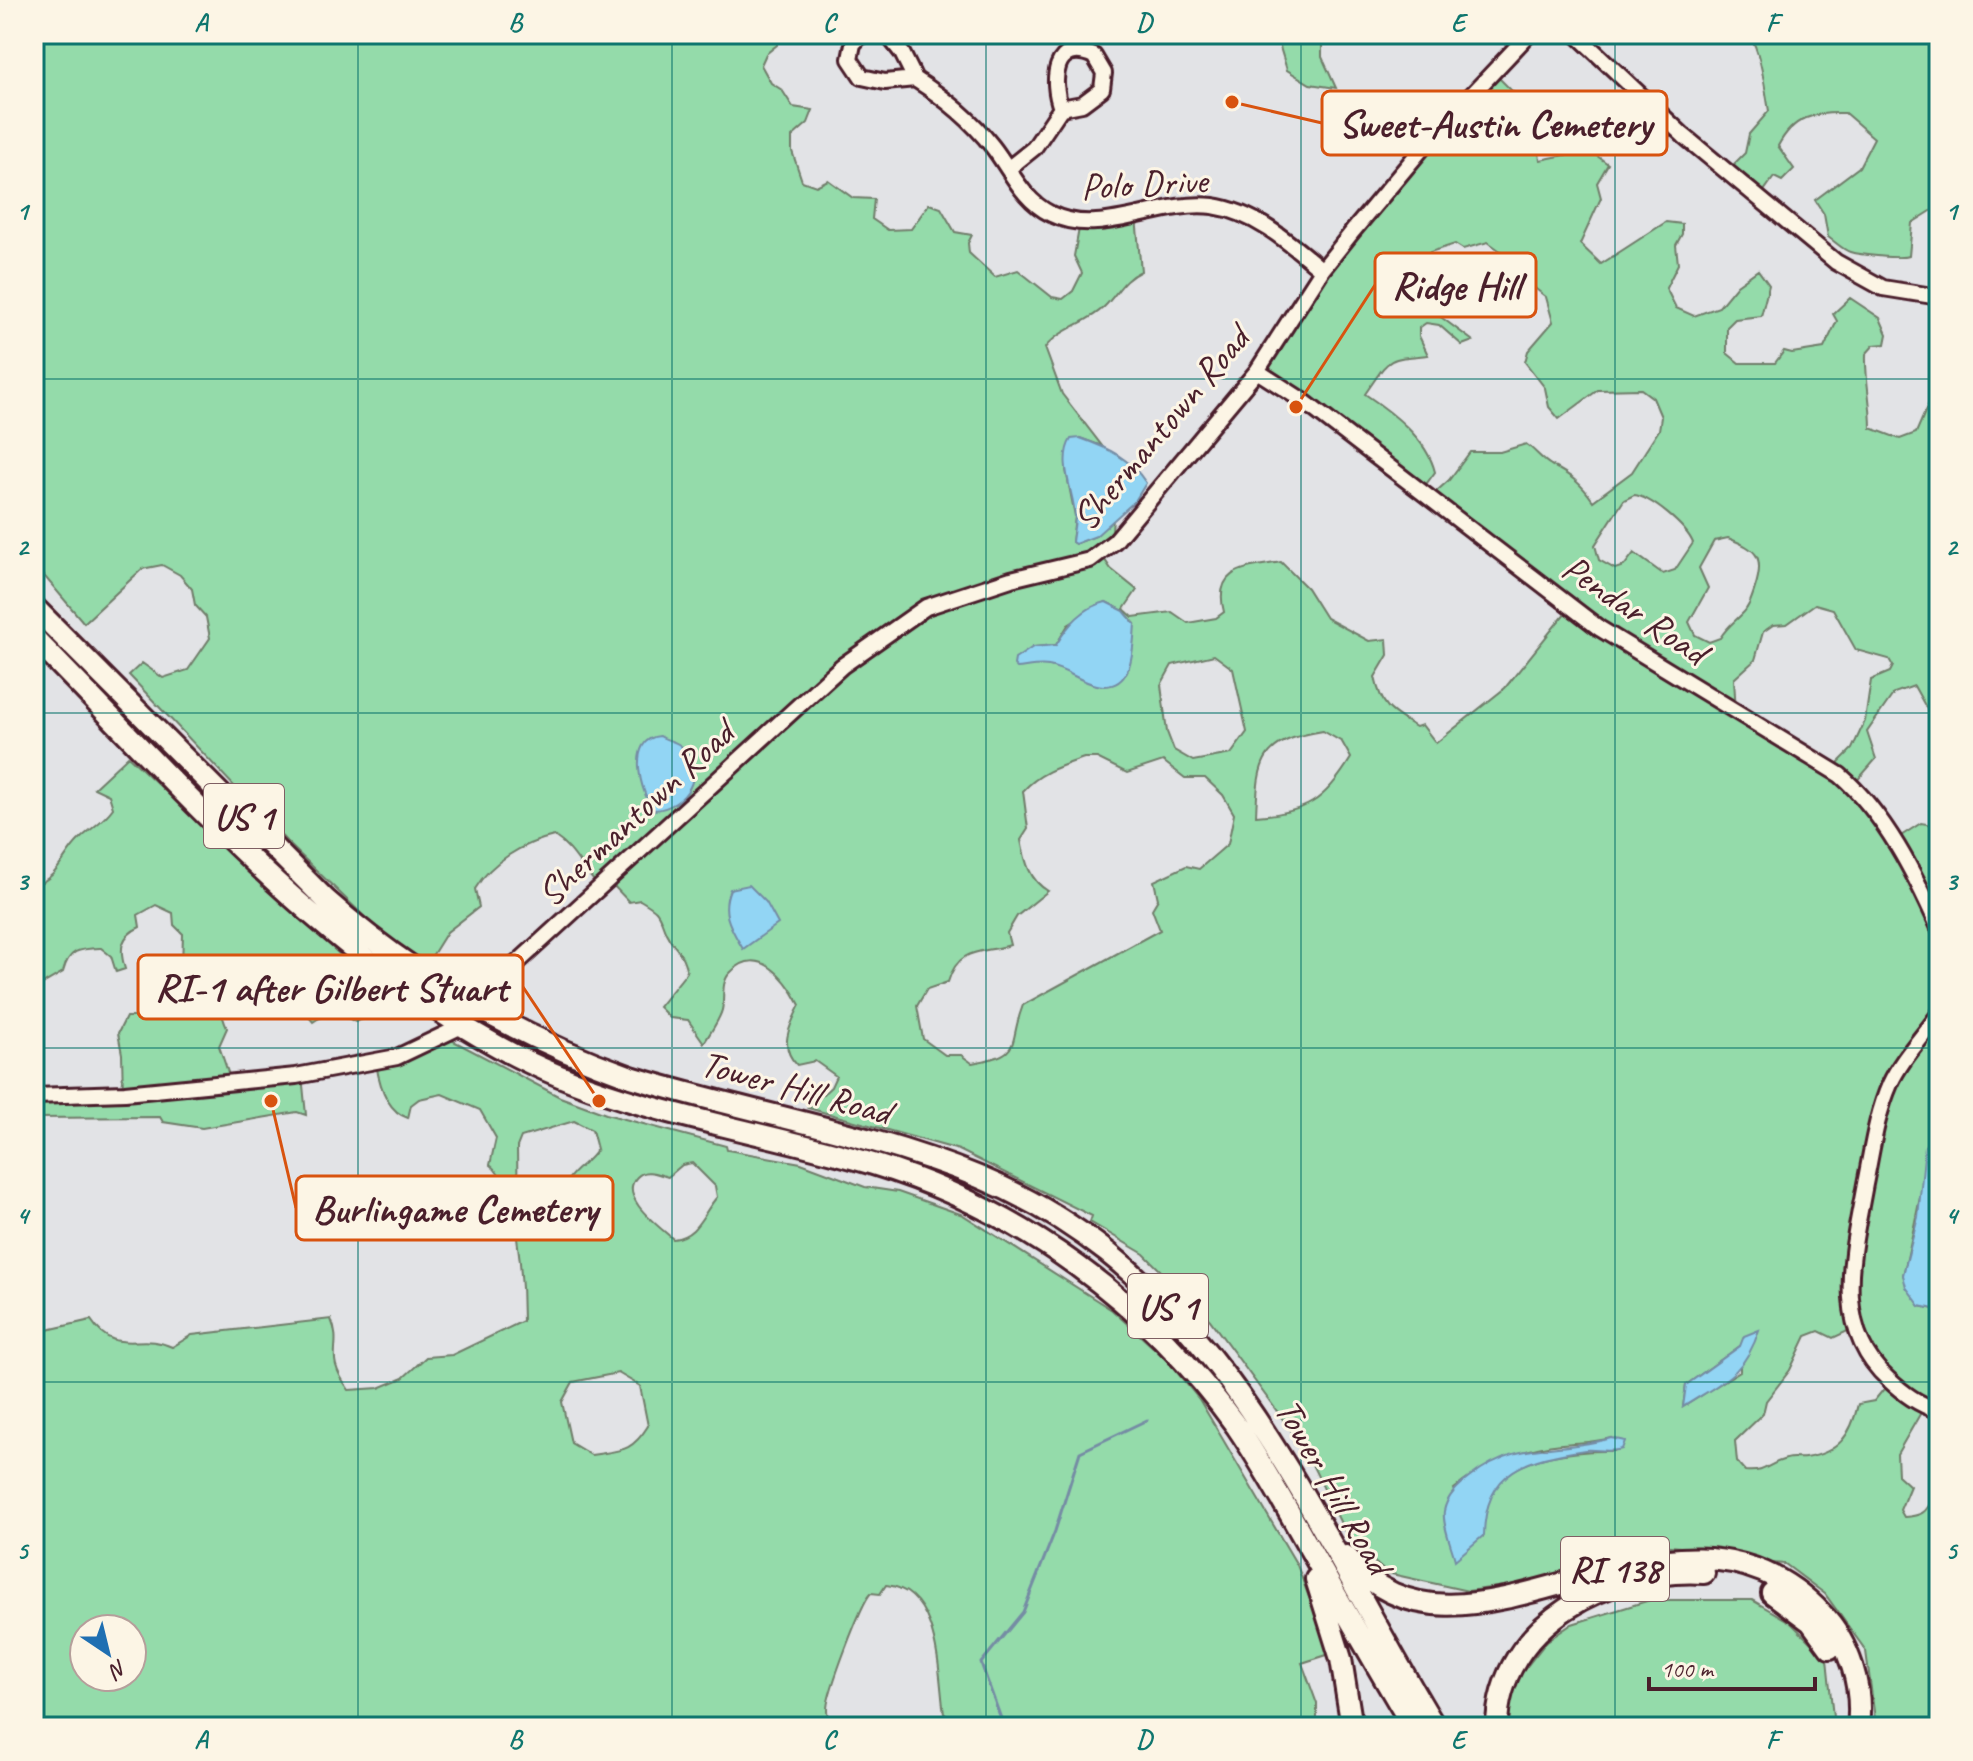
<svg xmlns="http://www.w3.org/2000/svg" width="1973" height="1761" font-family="Caveat,sans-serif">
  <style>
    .green { fill: #94dbaa; stroke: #6f7d6a; stroke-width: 2; fill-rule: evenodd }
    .water { fill: #92d5f4; stroke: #758ca4; stroke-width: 2 }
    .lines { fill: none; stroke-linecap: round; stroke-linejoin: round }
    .stream { stroke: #758ca4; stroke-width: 3 }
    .minor-casing { stroke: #4a1f2b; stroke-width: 20 }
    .highway-casing { stroke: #4a1f2b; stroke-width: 26 }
    .minor { stroke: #fcf5e5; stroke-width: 14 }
    .highway { stroke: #fcf5e5; stroke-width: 20 }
    .grid { fill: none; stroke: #0f766e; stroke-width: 2; stroke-opacity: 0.55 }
    .labels { text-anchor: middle; stroke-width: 6; stroke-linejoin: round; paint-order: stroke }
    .shield { fill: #fcf5e5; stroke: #7f5f63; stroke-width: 2 }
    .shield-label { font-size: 36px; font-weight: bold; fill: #4a1f2b }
    .street-label { font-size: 38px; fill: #4a1f2b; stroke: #fcf5e5 }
    .leader { fill: none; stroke: #d8530f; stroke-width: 3 }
    .callout-dot { fill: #d8530f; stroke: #fcf5e5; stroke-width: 3 }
    .callout { fill: #fcf5e5; stroke: #d8530f; stroke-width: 3 }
    .callout-label { font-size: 40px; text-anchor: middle; font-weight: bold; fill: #4a1f2b }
    .neatline { fill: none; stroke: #0f766e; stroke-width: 3 }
    .grid-label { font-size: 26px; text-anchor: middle; font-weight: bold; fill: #0f766e }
  </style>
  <rect width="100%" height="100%" fill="#e2e3e6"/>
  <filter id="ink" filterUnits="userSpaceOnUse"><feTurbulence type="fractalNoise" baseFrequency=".0125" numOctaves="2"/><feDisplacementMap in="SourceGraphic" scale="16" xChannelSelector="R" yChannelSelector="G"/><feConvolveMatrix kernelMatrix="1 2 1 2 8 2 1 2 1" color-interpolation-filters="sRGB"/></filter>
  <g filter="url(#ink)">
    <path class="green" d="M34 34H777V45L766 54 761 65 771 83 782 90 793 107 813 110 808 123 792 137V151L802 181 816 186 828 180 853 198 874 199 872 219 888 230 911 229 929 204 941 208 955 232 972 235 968 243 969 253 995 277 1018 270 1052 297 1063 299 1073 291 1082 273 1074 256 1080 223 1136 217 1141 271C1122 280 1118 293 1104 307 1087 324 1060 328 1045 348L1062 394 1102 446 1080 438 1066 470 1075 516 1072 542 1075 544 1096 536 1113 519 1112 531 1097 548 1111 569 1137 590 1124 609 1133 617 1172 612 1188 623 1216 618 1224 612C1212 566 1250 568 1281 562L1307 588 1326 618 1369 641 1387 639 1388 655 1375 677C1381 706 1390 712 1416 727L1422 725 1436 743 1505 688 1570 607 1429 498 1449 480 1470 452H1500L1526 444C1535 450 1542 460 1551 465 1570 475 1581 483 1593 501L1632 472 1659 430 1661 417 1653 398 1641 389 1598 390 1559 419 1549 407 1545 388 1525 362 1528 351 1553 322 1546 297 1527 282 1521 266 1488 242 1463 249 1455 244 1430 252 1414 279 1418 300 1473 341 1462 345 1439 325 1426 323 1419 328V336L1428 355C1384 359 1391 357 1365 394 1393 413 1427 439 1435 472L1421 491 1255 363C1318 255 1411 166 1494 73L1514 93 1523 126 1538 144 1540 160 1589 150 1608 164 1597 183 1601 198 1580 244 1601 264 1666 222 1682 224V234L1676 245 1678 264 1666 288 1676 308 1694 316 1719 307 1737 285 1758 270 1769 285 1761 316 1735 319 1727 327V353L1739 363H1775L1784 351 1792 353 1824 348 1837 321 1833 314 1850 298 1880 318 1887 334 1885 344 1874 345 1866 354C1865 379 1871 402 1871 428L1900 439 1916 433 1938 382C1932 371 1931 360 1939 350V766L1937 727 1914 686 1894 693 1867 732 1876 759 1854 784 1893 841 1921 823 1939 826V1136L1934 1134C1922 1181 1915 1228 1903 1275L1920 1306 1939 1310V1411L1923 1409 1897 1454 1898 1475 1910 1486 1900 1510 1904 1517C1921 1516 1927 1513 1933 1497L1939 1496V1727H1876L1866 1651 1825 1594 1785 1564 1733 1560 1690 1548 1630 1542 1604 1546 1587 1569 1540 1581 1468 1591 1387 1573 1349 1540 1304 1448 1210 1320 1144 1254 1090 1222 1092 1216 959 1150 808 1108 831 1087 836 1076 815 1061 797 1065C778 1046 790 1025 800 1005 787 980 759 942 730 973 720 983 725 998 722 1010 719 1021 710 1033 704 1043L688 1020 670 1018 659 1007 687 972C681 947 674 950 666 933 657 912 662 913 640 900L629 902 611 883 601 888C581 870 577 851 554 836 523 843 491 862 475 889L479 907 447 932 422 972 288 843 129 675 142 663 163 678 188 670 210 638 206 617 195 605 192 589 180 575 162 565 142 569 84 623 34 564ZM1634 495C1651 497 1686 526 1693 543L1675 570 1663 574 1634 553 1624 566 1615 569 1599 560 1595 545 1624 500ZM1728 538C1758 550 1765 557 1755 588 1752 597 1749 608 1741 615 1732 624 1727 627 1720 638L1709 642 1695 635 1689 622 1708 588 1699 568 1714 541ZM1106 602 1124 611 1135 624 1055 667 1046 665 1033 647 1056 645 1068 625ZM1815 604 1833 609 1856 650 1889 659 1893 666 1890 672 1871 680 1865 721 1852 749 1833 768 1736 712 1734 679 1755 660 1763 632 1773 625 1787 624ZM1214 655 1233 669 1247 732 1231 754 1193 761 1174 750 1167 732 1161 685 1172 665ZM1323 731 1342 742 1351 758C1325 801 1306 813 1256 816 1258 759 1261 741 1323 731ZM1084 758H1097L1127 773 1163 761 1185 778H1205L1223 795 1234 814 1228 844 1199 869 1186 866 1154 881 1158 899 1152 909 1160 930 1023 1005C1007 1046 1025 1054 972 1063L961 1055H945L923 1039 917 1006 927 989 948 982C959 945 984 954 1010 945L1007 933 1017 916 1048 891C1029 880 1025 861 1021 840L1028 829 1023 791C1040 772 1061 766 1084 758ZM1854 1328 1888 1384 1874 1401 1858 1404C1851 1436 1838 1453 1805 1458 1798 1459 1792 1457 1786 1459 1767 1464 1767 1473 1745 1471L1737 1462 1735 1441 1763 1414 1766 1401 1790 1370 1806 1336 1819 1331 1833 1338ZM1740 1346V1371L1683 1407 1686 1385ZM1611 1438 1614 1451C1576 1450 1521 1455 1494 1486 1483 1499 1484 1518 1483 1535L1454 1489C1486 1464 1522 1448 1562 1444 1580 1442 1593 1443 1611 1438Z
      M1276 34H1322V57L1336 88 1310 84 1287 70Z
      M1749 34H1912L1921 40 1939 35V206L1912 223 1909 256C1901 259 1859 255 1850 252 1843 250 1834 241 1828 237L1824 214 1815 200 1859 167 1874 138 1845 113C1814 112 1793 117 1778 146L1794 169 1782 181 1774 177 1759 198 1727 171 1745 153 1749 134 1769 111C1765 89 1761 52 1749 34Z
      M128 756 352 966 405 1006 400 1013 386 1011 355 1022C341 1013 328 1011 313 1022L298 1004 304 993 298 978 281 962 274 963 267 956C228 957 211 995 227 1028L219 1046 232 1084 302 1075 306 1115 297 1112 202 1128 163 1122 160 1117 34 1118V1097L123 1093 122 1054 118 1033 126 1017H175L190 1000V975L182 966 183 934 174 925 173 913 156 905 138 915 140 927C120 936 119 949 125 969L116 972 111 956 101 948C79 949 69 949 63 972L34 989V885C58 879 63 855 79 840 91 828 103 822 113 808L109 795 94 788Z
      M444 1036 560 1097 606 1114 726 1146 727 1150 801 1163 865 1187 898 1192 963 1215 1112 1310 1167 1360 1199 1399 1297 1565 1330 1654 1302 1663 1317 1704V1727H957L954 1717 944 1714C938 1675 941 1590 886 1585L880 1594 871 1593C861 1603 828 1692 827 1708 827 1714 828 1721 828 1727H34V1333L91 1320C116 1358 139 1331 172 1347L192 1335 331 1319C344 1350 322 1353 349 1390L379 1388 403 1378 426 1357 452 1355 523 1321C523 1288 518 1185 490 1165L496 1138 480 1110 442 1094 419 1099 411 1105 408 1118C386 1111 379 1083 376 1063ZM574 1121 592 1130 597 1149C589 1163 576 1167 568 1180L569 1188 584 1192 570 1209 518 1219 517 1147 521 1137ZM692 1163 715 1186 717 1197C702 1214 698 1236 673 1239 660 1227 617 1197 637 1177 646 1168 657 1174 668 1177L682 1165ZM618 1373 640 1386 648 1426C631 1453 621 1450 591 1455L571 1443 562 1402 573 1382ZM84 1629H132V1677H84Z
      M1650 1600H1752L1790 1622 1827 1659 1834 1727H1507L1509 1689 1547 1641 1572 1624Z"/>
    <path class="water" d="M1080 438C1108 448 1130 458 1146 483L1135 501 1096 536 1075 544 1072 542C1073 533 1075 524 1075 516 1074 492 1057 461 1071 439Z
      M1106 602 1124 611 1135 624C1133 648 1134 693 1097 685 1080 682 1066 669 1049 666 1039 664 1027 667 1017 668L1014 665 1015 659 1033 647 1056 645C1068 625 1083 607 1106 602Z
      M660 736C667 741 677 741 682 747 708 773 686 808 654 810 640 793 626 738 660 736Z
      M749 885 766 902 778 924 743 949C731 928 720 913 730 889Z
      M1934 1134 1939 1136V1310L1920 1306 1906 1287 1903 1275 1918 1217 1925 1146Z
      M1759 1330C1745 1375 1720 1383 1683 1407L1686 1385 1740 1346 1744 1336Z
      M1611 1438 1625 1441 1622 1449C1609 1453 1597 1449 1585 1450 1527 1459 1485 1469 1484 1535L1455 1560C1452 1547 1442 1525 1444 1511 1447 1496 1458 1486 1470 1477 1519 1438 1558 1454 1611 1438Z"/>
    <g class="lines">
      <path class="stream" d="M1004 1727 981 1663 1023 1612 1055 1531 1080 1452 1147 1420"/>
      <g class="minor-casing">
        <path id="minor" d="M862 34 853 44 850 59 862 77 885 82 915 79 902 53 887 34
          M1576 34 1684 136 1836 262 1883 288 1939 297
          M915 79C945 98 970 118 992 146 1011 170 1022 200 1051 214 1101 239 1160 199 1213 206 1255 212 1290 243 1322 270
          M1009 168 1034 148 1061 108 1082 104 1102 89 1104 73 1094 56C1053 38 1051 82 1061 108
          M1257 371 1302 400 1599 628 1840 775C1885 814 1915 874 1939 928
          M470 1006 842 666 926 607 1011 579 1090 560 1115 541 1257 371 1322 270 1353 231 1430 139 1529 34
          M1939 1014C1923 1037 1902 1058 1890 1084 1876 1116 1872 1150 1865 1184 1853 1251 1831 1327 1888 1379 1904 1394 1918 1404 1939 1411
          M34 1096 125 1093 296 1076 397 1057 462 1026"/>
      </g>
      <g class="highway-casing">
        <path id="highway" d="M34 607 326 900C416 980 518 1037 631 1077 746 1112 867 1131 979 1177 1223 1278 1307 1517 1435 1727
          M34 638C179 785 316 947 499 1047 616 1112 747 1126 873 1164 1021 1209 1147 1302 1237 1427 1261 1462 1282 1500 1303 1537 1339 1600 1375 1664 1413 1727
          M1346 1556C1465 1703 1674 1455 1822 1614 1850 1644 1863 1687 1858 1727
          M1316 1579 1341 1659 1352 1727
          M1772 1593 1811 1622 1830 1648
          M1497 1727C1498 1624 1611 1567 1704 1573"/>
      </g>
      <use href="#minor" class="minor"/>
      <use href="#highway" class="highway"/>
    </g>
  </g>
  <path class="grid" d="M358 34V1727M672 34V1727M986 34V1727M1301 34V1727M1615 34V1727M34 379H1939M34 713H1939M34 1048H1939M34 1382H1939"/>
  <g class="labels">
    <g class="shield">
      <rect x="204" y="784" width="80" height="64" rx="6"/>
      <rect x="1128" y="1274" width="80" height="64" rx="6"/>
      <rect x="1561" y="1537" width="108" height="64" rx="6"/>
    </g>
    <g class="shield-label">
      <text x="244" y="829">US 1</text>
      <text x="1168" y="1319">US 1</text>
      <text x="1615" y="1582">RI 138</text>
    </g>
    <g class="street-label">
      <text transform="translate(1144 183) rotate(-3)" y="13">Polo Drive</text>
      <text transform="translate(1160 428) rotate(-50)" y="13">Shermantown Road</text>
      <text transform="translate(1635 609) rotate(34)" y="13">Pendar Road</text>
      <text transform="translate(635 813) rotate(-43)" y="13">Shermantown Road</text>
      <text transform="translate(796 1087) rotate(15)" y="13">Tower Hill Road</text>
      <text transform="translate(1334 1486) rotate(60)" y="13">Tower Hill Road</text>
    </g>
  </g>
  <path class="leader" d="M1232 102L1322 123M1296 407L1375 285M599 1101L523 987M271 1101L296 1208"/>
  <g class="callout-dot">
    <circle cx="1232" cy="102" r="8"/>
    <circle cx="1296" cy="407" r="8"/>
    <circle cx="599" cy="1101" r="8"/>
    <circle cx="271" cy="1101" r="8"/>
  </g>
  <g class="callout">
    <rect x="1322" y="91" width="345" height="64" rx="8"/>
    <rect x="1375" y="253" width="161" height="64" rx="8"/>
    <rect x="138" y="955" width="385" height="64" rx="8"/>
    <rect x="296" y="1176" width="317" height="64" rx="8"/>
  </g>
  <g class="callout-label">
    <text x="1495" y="137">Sweet-Austin Cemetery</text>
    <text x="1456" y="299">Ridge Hill</text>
    <text x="331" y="1001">RI-1 after Gilbert Stuart</text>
    <text x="455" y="1222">Burlingame Cemetery</text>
  </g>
  <rect width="1973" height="1761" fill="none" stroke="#fcf5e5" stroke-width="88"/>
  <g transform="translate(108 1653) rotate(145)"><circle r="38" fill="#fcf5e5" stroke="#b59f9b" stroke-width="2"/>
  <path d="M0-6L14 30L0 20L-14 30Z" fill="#1f6fb2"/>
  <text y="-12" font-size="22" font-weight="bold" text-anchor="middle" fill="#4a1f2b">N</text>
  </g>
  <path d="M1649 1677v12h166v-12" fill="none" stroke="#4a1f2b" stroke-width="4"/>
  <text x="1661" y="1677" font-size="24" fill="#4a1f2b" stroke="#fcf5e5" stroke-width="6" paint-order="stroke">100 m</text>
  <rect x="44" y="44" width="1885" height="1673" class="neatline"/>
  <g class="grid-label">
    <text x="201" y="31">A</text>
    <text x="515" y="31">B</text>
    <text x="829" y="31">C</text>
    <text x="1144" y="31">D</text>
    <text x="1458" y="31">E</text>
    <text x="1772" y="31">F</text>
    <text x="22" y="220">1</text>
    <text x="1951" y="220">1</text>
    <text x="22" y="555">2</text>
    <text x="1951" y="555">2</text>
    <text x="22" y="890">3</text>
    <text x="1951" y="890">3</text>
    <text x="22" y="1224">4</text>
    <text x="1951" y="1224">4</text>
    <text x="22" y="1559">5</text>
    <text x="1951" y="1559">5</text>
    <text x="201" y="1748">A</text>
    <text x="515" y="1748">B</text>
    <text x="829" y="1748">C</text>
    <text x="1144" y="1748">D</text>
    <text x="1458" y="1748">E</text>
    <text x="1772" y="1748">F</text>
  </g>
</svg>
